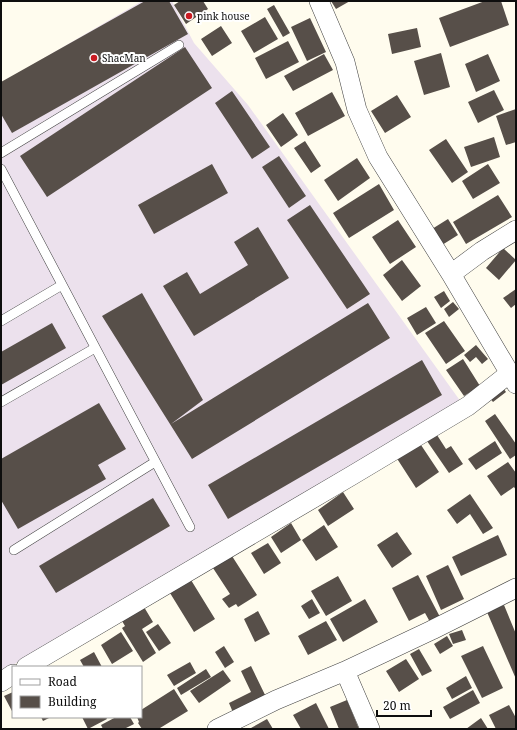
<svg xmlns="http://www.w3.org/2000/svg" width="517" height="730" font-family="'Noto Serif',serif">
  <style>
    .industrial { fill: #ece1ed }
    .building { fill: #574f49 }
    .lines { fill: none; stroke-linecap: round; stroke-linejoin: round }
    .service-casing { stroke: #414141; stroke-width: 10 }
    .minor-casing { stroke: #414141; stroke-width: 20 }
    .service { stroke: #fff; stroke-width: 9 }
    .minor { stroke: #fff; stroke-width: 19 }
    .poi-dot { fill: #c91b22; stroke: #fff; stroke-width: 1.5 }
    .labels { text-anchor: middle; stroke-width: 4; stroke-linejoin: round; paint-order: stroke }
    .poi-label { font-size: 10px; fill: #0e0e0e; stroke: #fff; text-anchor: start }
  </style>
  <rect width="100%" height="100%" fill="#fffcee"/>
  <path class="industrial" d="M142 1H172L194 43 248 105 461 402 1 672V83Z"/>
  <path class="building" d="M145 1H169L188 34 12 133 1 114V82Z
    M180 1H203L208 9 186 24 174 5Z
    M331 1H350L336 9Z
    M485 1H501L509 25 450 47 439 18Z
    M274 5 290 33 283 37 267 9Z
    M265 17 278 39 254 53 241 31Z
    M310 18 326 52 307 61 291 27Z
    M221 26 232 43 212 56 201 39Z
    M417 28 421 47 392 54 388 34Z
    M288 41 299 62 266 79 255 58Z
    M185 47 212 88 47 197 20 156Z
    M441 53 450 87 424 95 414 61Z
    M324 54 333 70 293 91 284 76Z
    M488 54 500 81 476 92 465 64Z
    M494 90 504 110 478 123 468 102Z
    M232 91 270 147 252 159 215 103Z
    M332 92 345 116 308 136 295 113Z
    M397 95 411 117 385 133 371 111Z
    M516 109V142L506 145 496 116Z
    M283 113 298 135 281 147 266 125Z
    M494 137 500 157 471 167 464 147Z
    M446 139 468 172 452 183 429 150Z
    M305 141 321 166 311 173 294 148Z
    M279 156 306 196 289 208 262 167Z
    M357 158 370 178 338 201 324 180Z
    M212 164 228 193 154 234 138 205Z
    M488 164 500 183 473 199 462 181Z
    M379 184 394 210 349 238 333 213Z
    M498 195 512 217 466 244 453 222Z
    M310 205 370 294 347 309 287 220Z
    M448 219 458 235 442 245 432 229Z
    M398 220 416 247 390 264 372 237Z
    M258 227 289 278 194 336 163 286 187 272 200 294 248 265 234 242Z
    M503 248 516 260 499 280 486 268Z
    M402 260 421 286 402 301 383 275Z
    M516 289V304L511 308 503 298Z
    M444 291 450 301 441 308 434 297Z
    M142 293 203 400 171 424 368 303 390 338 192 459 102 316Z
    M453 302 459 309 449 317 444 309Z
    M426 307 436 323 417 335 407 318Z
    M444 321 465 351 446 364 425 333Z
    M52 323 66 348 1 385V352Z
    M476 345 488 359 482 364 476 357 470 362 464 355Z
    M463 359 480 386 464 396 446 370Z
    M422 360 442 395 228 519 208 485Z
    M501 385 506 392 493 402 488 396Z
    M99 403 126 449 98 465 106 479 18 529 1 500V459Z
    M495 414 516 444V455L510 459 485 421Z
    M437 435 446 449 451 446 463 464 449 473 427 441Z
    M495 441 502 453 476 470 468 459Z
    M419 442 439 472 416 488 396 457Z
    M508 462 516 473V490L514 487 501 496 487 476Z
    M343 492 354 509 328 526 318 510Z
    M470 494 493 528 483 534 470 514 457 524 447 510Z
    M153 498 170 526 56 593 39 566Z
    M291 523 301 540 281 553 271 537Z
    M324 525 338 547 316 561 302 540Z
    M397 532 412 554 392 568 377 545Z
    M498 535 507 555 461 576 452 557Z
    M268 543 281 563 264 574 251 553Z
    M232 556 257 595 238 607 236 604 229 608 222 599 230 594 213 568Z
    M448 565 464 599 441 610 426 576Z
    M418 575 440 617 430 622 425 613 409 621 392 588Z
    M338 576 352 601 326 616 311 591Z
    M191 580 215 619 194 632 170 593Z
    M312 599 320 613 309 619 301 606Z
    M365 599 378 622 343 642 330 619Z
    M504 605 516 634V679L487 612Z
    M144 607 153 622 142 629 156 653 143 662 122 628 125 626 122 621Z
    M258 611 270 634 255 642 244 619Z
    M326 621 337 640 308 655 298 636Z
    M158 624 171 643 159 651 146 632Z
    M462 630 466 640 453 644 449 634Z
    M121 632 133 651 112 664 101 645Z
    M447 636 453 646 440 654 434 644Z
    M224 646 234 662 225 668 215 652Z
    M483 646 503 688 482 698 461 656Z
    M419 649 432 671 422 676 410 654Z
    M94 652 102 667H84L80 660Z
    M406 659 419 679 399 692 386 671Z
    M190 662 196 673 174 686 167 675Z
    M251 666 267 699 234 715 229 703 251 692 241 671Z
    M206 669 211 677 181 695 177 688Z
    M223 670 231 681 199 703 190 691Z
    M466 676 472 688 452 699 446 688Z
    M174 689 188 711 160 728 161 729H142L138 723 139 722 137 717H141V710Z
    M473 690 480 703 450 719 443 707Z
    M13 692V713L4 696Z
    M347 700 359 729H339L330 707Z
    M316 703 329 729H301L293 715Z
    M509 705 516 718V729H496L489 715Z
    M41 717H51L43 721Z
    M82 717H106L107 719 88 729Z
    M116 717H130L134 724 124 729H103L101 725Z
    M481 718 488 729H466Z
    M267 719 273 729H252L251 728Z"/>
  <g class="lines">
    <g class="service-casing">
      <path id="service" d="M1 153 179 45
        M1 169 190 527
        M1 321 62 285
        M1 402 95 348
        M14 550 155 462"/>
    </g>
    <g class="minor-casing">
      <path id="minor" d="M319 1 345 62 357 110 378 157 451 274 516 384
        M451 274 482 251 516 230
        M26 667 351 476 468 406 510 373
        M345 671 432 630 516 588
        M1 682 13 674
        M217 729 276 700 345 671 370 729"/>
    </g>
    <use href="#service" class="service"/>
    <use href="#minor" class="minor"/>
  </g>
  <g class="poi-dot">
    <circle cx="189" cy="16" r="4"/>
    <circle cx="94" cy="58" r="4"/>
  </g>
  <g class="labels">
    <g class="poi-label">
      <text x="197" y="20">pink house</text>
      <text x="102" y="62">ShacMan</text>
    </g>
  </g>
  <rect width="517" height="730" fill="none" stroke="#0e0e0e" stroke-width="4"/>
  <rect x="12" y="666" width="130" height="52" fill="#ffffff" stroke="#9f9f9f"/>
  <rect x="20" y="679" width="20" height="6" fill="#ffffff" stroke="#9f9f9f"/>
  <text x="48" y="686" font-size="12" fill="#0e0e0e">Road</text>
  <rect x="20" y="696" width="20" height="12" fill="#574f49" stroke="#9f9f9f"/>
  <text x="48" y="706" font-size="12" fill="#0e0e0e">Building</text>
  <path d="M377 710v6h54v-6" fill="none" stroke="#0e0e0e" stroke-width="2"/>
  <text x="383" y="710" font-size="12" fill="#0e0e0e" stroke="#ffffff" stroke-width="3" paint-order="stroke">20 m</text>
</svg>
